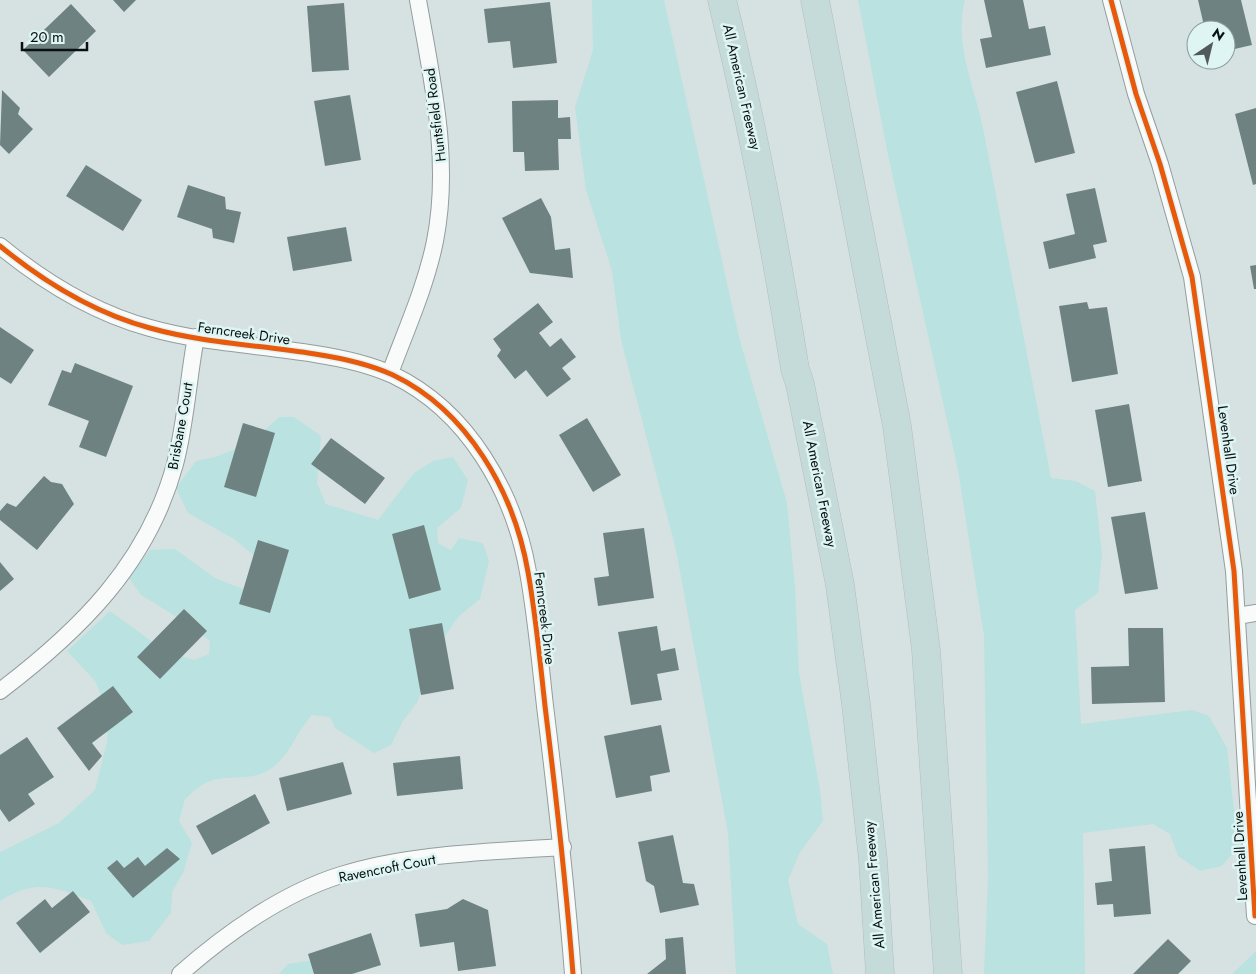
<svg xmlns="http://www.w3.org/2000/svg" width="1256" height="974" font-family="Jost,sans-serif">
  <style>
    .green { fill: #bae2e0 }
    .building { fill: #6f8282 }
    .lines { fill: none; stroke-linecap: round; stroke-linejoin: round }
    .minor-casing { stroke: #939d9c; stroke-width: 18 }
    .motorway-casing { stroke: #b6bcbc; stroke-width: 29 }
    .minor { stroke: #f9fbfb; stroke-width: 16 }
    .motorway { stroke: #c4dbda; stroke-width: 28 }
    .cycleway-casing { stroke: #def5f3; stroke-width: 8 }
    .cycleway { stroke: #e8590c; stroke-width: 5 }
    .labels { text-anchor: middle; stroke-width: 5; stroke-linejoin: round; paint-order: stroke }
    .street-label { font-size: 14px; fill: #091110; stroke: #def5f3 }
  </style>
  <rect width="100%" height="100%" fill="#d6e2e2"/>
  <path class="green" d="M592 0H664L739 337 787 503 795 587 799 673 820 790 823 821 800 852 788 880 798 924 827 944 833 974H736L728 833 676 550 621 340 612 271 586 190 575 107 593 50Z
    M858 0H965C953 45 976 89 984 133 1006 248 1029 363 1051 478L1076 481 1095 491 1102 555 1098 593 1075 610 1081 724 1192 710 1209 716 1227 748 1238 847 1222 866 1200 871 1178 856 1170 834 1153 824 1083 833 1085 974H984L988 879 984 636 958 470 889 160Z
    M279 417H294L321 436 317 483 326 504 378 520 414 473 433 461 453 457 468 480 461 508 437 528 438 543 451 550 459 538 483 543 489 561 480 599 458 617 428 661 418 701 403 721 391 745 374 753 335 728 330 717 312 715C295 733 290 758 267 771 250 781 225 775 210 781 201 784 192 793 185 799L179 821 192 843 183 873 172 892 171 913 149 941 122 945 106 933 91 901C55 887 36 878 0 901V852L59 823 95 790 107 742 108 711 95 681 67 651 110 611 165 651 194 660 209 654 210 641 188 624 141 595 129 578 150 550 175 549 215 578 248 591 261 561 234 539 188 513 176 488 196 461 215 457 249 444Z
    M1256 951V974H1232Z
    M321 959 344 964 357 974H279L288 964Z"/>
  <path class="building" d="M113 0H136L124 12Z
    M984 0H1023L1029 29 1045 26 1051 55 986 68 980 39 992 37Z
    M1198 0H1241L1252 45 1226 51V30H1205Z
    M550 2 557 63 513 68 510 41 488 43 484 9Z
    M344 3 349 70 312 72 307 6Z
    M71 4 96 31 49 77 23 50Z
    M1057 81 1075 153 1035 163 1016 92Z
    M2 90 20 108 18 114 33 129 9 154 0 145Z
    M350 95 361 160 325 166 314 101Z
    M558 100V118L570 117 571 139H558L559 170 525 171 524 152H513L512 101Z
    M1256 108V184L1253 185 1235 114Z
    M86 165 142 200 123 231 66 196Z
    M188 185 225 197 226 209 241 212 234 243 213 238 212 229 177 217Z
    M1095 188 1107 242 1093 245 1096 258 1049 269 1043 242 1075 234 1066 194Z
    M541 198 551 217 555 250 570 248 573 278 530 273 502 218Z
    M346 227 352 261 293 271 287 237Z
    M1256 265V289H1254L1250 266Z
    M1087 302 1089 309 1107 307 1118 374 1072 382 1059 306Z
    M538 303 553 322 539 333 550 347 561 338 576 357 562 368 571 379 547 397 526 370 515 379 497 356 501 350 493 339Z
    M0 327 34 350 11 384 0 377Z
    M75 363 133 386 106 457 79 447 89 421 48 405 62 370 71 373Z
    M1129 404 1142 481 1108 487 1095 410Z
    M587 418 621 475 593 492 559 435Z
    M243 423 275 433 256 497 224 487Z
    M331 438 385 478 365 504 311 464Z
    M44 476 51 482 62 484 74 504 37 550 0 520V511L7 503 16 507Z
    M1145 512 1158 589 1125 594 1111 517Z
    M424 525 441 590 409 599 392 534Z
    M644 528 654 598 598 606 594 578 609 576 603 533Z
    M258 540 289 550 270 613 239 604Z
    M0 562 14 579 0 591Z
    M184 609 207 631 160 679 137 657Z
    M442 623 454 689 421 695 409 629Z
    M657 626 661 651 675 648 679 670 657 674 662 700 631 705 618 632Z
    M1128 628H1163L1165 702 1092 704 1091 667 1129 666Z
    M113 686 133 712 92 743 102 756 89 771 57 728Z
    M661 725 670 772 650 776 652 791 616 798 604 736Z
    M27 737 54 777 28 794 35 804 9 822 0 809V755Z
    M460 756 463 789 397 796 393 763Z
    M343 762 352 794 287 811 279 778Z
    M255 794 270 823 212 855 196 826Z
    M673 835 683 883 694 884 699 905 660 913 654 886 646 881 638 842Z
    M1145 846 1151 914 1114 917 1113 904 1097 905 1095 883 1112 881 1109 849Z
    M167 848 180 859 133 898 107 868 117 860 124 868 138 857 145 866Z
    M73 891 90 912 40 953 16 923 45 899 52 908Z
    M463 899 488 910 496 966 458 971 454 942 420 947 415 914 447 909Z
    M371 933 381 965 352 974H314L308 954Z
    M683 937 686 974H647L666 959 665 939Z
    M1168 939 1191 961 1178 974H1133Z"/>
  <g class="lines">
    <g class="minor-casing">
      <path id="minor" d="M1111 0 1136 94 1160 164 1192 277 1234 571 1255 916
        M0 246C44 282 94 313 150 328 203 343 260 345 315 354 341 358 369 364 393 375 468 411 514 492 528 572 536 616 540 661 545 706 556 795 566 884 573 974
        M390 373C406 330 426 286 435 241 451 160 432 80 418 0
        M1237 616 1256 613
        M0 691C79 631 148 564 175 464 186 423 188 379 196 337
        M180 974C225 934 283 893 341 875 411 853 490 852 563 847"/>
    </g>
    <g class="motorway-casing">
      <path id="motorway" d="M722 0C752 122 775 245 795 369L800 384 840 585 856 704 873 860 880 974
        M815 0 897 426 926 650 948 974"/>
    </g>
    <use href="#minor" class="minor"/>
    <use href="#motorway" class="motorway"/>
    <g class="cycleway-casing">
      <path id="cycleway" d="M1111 0 1136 94 1160 164 1192 277 1234 571 1255 916
        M0 246C44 282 94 313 150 328 203 343 260 345 315 354 341 358 369 364 393 375 468 411 514 492 528 572 536 616 540 661 545 706 556 795 566 884 573 974"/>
    </g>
    <use href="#cycleway" class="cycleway"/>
  </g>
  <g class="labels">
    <g class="street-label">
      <text transform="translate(742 87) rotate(77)" y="5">All American Freeway</text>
      <text transform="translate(435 115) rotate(-97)" y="5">Huntsfield Road</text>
      <text transform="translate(244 333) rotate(8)" y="5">Ferncreek Drive</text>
      <text transform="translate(180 426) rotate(-80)" y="5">Brisbane Court</text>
      <text transform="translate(1229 450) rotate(82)" y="5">Levenhall Drive</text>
      <text transform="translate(820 484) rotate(79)" y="5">All American Freeway</text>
      <text transform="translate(545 618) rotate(83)" y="5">Ferncreek Drive</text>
      <text transform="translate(1240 856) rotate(-93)" y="5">Levenhall Drive</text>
      <text transform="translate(387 868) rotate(-11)" y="5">Ravencroft Court</text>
      <text transform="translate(874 885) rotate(-95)" y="5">All American Freeway</text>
    </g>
  </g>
  <g transform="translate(1211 45) rotate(35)"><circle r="24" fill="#def5f3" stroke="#899a98"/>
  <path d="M0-4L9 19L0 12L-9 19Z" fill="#515a5a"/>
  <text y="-8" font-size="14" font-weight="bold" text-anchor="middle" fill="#091110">N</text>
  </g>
  <path d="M22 42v8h65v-8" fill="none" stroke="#091110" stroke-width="2.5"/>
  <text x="30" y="42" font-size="15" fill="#091110" stroke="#def5f3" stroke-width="4" paint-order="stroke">20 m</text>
</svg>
